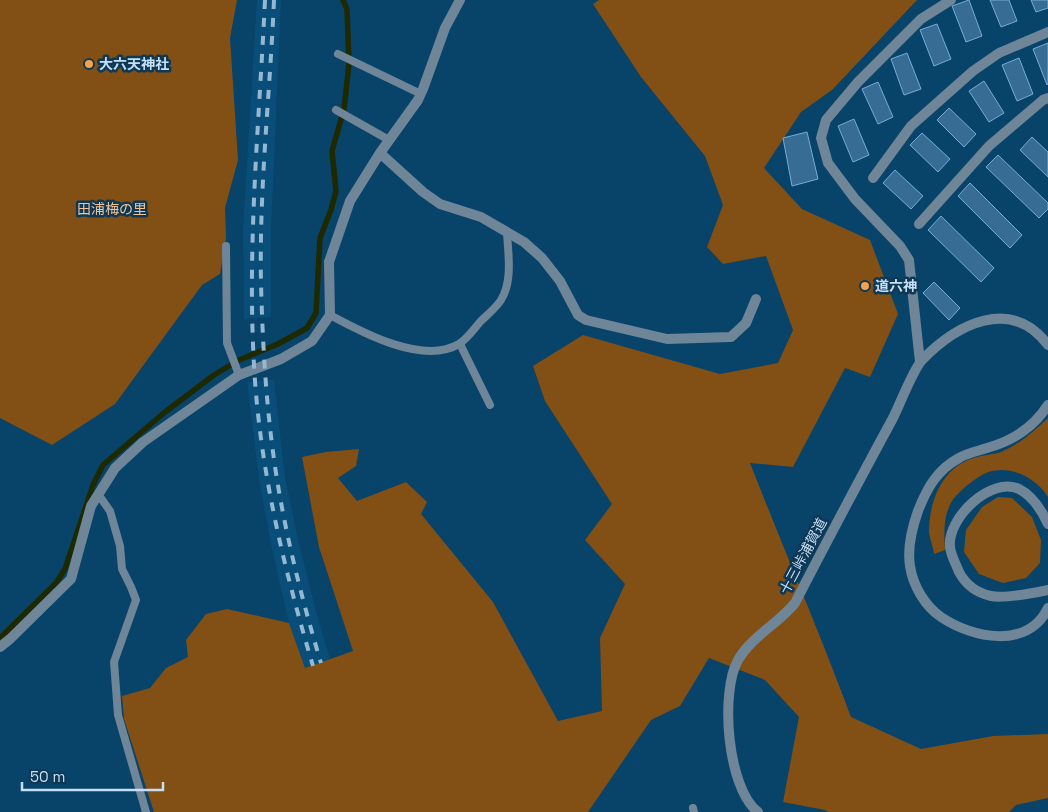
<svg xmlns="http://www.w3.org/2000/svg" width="1048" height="812" font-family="'Space Grotesk','Noto Sans JP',sans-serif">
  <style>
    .built { fill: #084e79 }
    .green { fill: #824f15 }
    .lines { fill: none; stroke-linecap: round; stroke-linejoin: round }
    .stream { stroke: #1e2900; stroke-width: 5.5 }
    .building { fill: #376c94; stroke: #77acd8 }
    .lane { stroke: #6f8598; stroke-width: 8 }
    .street { stroke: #6f8598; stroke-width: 10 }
    .rail { stroke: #94b7d2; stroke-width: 4; stroke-dasharray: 9 9; stroke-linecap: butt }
    .poi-dot { fill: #f6a248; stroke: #0f3855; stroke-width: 2 }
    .labels { text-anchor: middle; stroke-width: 5; stroke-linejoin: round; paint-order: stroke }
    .poi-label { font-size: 14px; font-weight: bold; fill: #c4dff6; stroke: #0f3855; text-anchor: start }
    .park-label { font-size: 14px; fill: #f2c398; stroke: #0f3855 }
    .street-label { font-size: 14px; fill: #c4dff6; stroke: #0f3855 }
  </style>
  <rect width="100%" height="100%" fill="#084369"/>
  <path class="built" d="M257 0H281L271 229V317L244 319 243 229Z
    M274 380 285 477 299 544 316 612 330 659 305 668 289 623 272 549 259 479 247 382Z"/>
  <path class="green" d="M0 0H237L230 38 238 160 225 208 226 238 220 274 202 285 115 404 52 445 0 418Z
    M599 0H917L832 90 801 112 764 168 802 209 870 240 898 314 870 377 845 368 793 467 750 463C783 547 819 631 851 717L921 749 993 736 1048 734V798L1016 805 1009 812H828L825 810 783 802 799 717 765 680 709 658 680 706 651 720 588 812H154L124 719 122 696 150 688 166 668 188 657 186 640 206 614 227 609 289 623 305 668 353 651 319 547 302 457 326 452 359 449 356 466 338 478 357 501 406 482 427 502 421 514 493 602 558 721 602 711 600 638 625 584 585 540 612 504 545 401 533 366 583 335 720 374 778 363 793 330 766 256 723 264 707 247 723 205 705 156 641 77 593 4Z
    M1048 418V497C1037 479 1013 466 992 471 979 474 959 491 952 501 943 516 944 533 945 550L934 554C933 547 930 539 929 532 929 503 941 469 971 459 980 455 992 455 1001 452 1020 444 1034 431 1048 418Z
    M998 497 1012 498 1032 517 1041 540 1040 563 1026 578 1003 583 979 574 964 552 966 530 982 507Z"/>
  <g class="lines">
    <path class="stream" d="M0 638 56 583 65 569 93 485 103 465 165 412 214 375 239 360 278 344 307 328 316 313 320 238 331 210 336 191 332 151 344 109 349 64 347 9 343 0"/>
  </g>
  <path class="building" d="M969 0 982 36 966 42 952 6Z
    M990 0H1009L1017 21 1001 27Z
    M1031 0H1048V8L1036 12Z
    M937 24 951 59 934 66 920 30Z
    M1048 43V84L1047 85 1033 49Z
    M907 53 921 89 904 95 891 59Z
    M1019 58 1033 94 1017 101 1002 65Z
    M984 81 1004 113 989 122 969 91Z
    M878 82 893 117 878 124 862 89Z
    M949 108 976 134 964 147 937 120Z
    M854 119 869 155 853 162 838 126Z
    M807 132 818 179 792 186 783 138Z
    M922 133 950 159 938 172 910 145Z
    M1032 137 1048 152V177L1020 150Z
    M998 155 1048 203V209L1039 218 986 167Z
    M895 170 923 196 911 209 883 183Z
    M970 183 1022 235 1010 248 958 196Z
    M941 216 994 268 981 282 928 230Z
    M934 282 960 308 949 320 923 293Z"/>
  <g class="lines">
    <path class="lane" d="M338 54 421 94
      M336 110 389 140
      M226 246 227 343 239 375
      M330 315C363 333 423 365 459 344 467 339 474 329 480 322 487 315 496 308 501 300 513 281 508 253 507 232
      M460 344 490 405
      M98 494 110 511 120 546 122 569 131 587 136 600 114 662 118 715 146 812
      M693 808 694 812"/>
    <path class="street" d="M380 153 423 192 440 204 481 217 524 242 542 258 560 281 578 315 586 320 667 339 731 337 746 323 756 299
      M873 178 911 126 973 71 999 53 1048 32
      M919 224 989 146 1043 100 1048 98
      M920 362 909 260 900 246 855 199 828 163 821 138 826 120 858 82 921 19 951 0
      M1048 405C1034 427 1012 441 987 448 978 451 967 453 959 458 937 470 927 488 918 511 912 528 907 547 910 566 913 586 925 606 941 617 972 638 1028 650 1048 608
      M1048 524C1042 511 1033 496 1019 489 991 476 947 518 950 547 951 556 956 564 959 572 966 585 977 593 991 596 1005 599 1033 593 1048 590
      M0 647 10 639 71 579 91 506 115 468 143 442 239 375 281 359 312 341 330 315 329 262 350 201 380 153 418 100 423 89 445 28 460 0
      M758 812C727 788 720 692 738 660 752 636 778 624 795 603 827 541 860 479 893 418 900 404 913 370 922 360 957 324 1011 296 1048 345"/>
    <path class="rail" d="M265 0C259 127 246 254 255 381 262 478 285 572 313 666
      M274 0C270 94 259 189 261 283 263 360 268 437 283 513 293 564 306 613 321 663"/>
  </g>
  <g class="poi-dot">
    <circle cx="89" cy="64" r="5"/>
    <circle cx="865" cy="286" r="5"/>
  </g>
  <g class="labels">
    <g class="poi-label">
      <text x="99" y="69">大六天神社</text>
      <text x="875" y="291">道六神</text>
    </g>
    <g class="park-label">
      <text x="112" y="214">田浦梅の里</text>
    </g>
    <g class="street-label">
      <text transform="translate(803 556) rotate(-62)" y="5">十三峠浦賀道</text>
    </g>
  </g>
  <path d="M22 782v8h141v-8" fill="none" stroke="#c4dff6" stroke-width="2.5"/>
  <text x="30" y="782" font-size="15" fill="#c4dff6" stroke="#0f3855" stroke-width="4" paint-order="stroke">50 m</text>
</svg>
